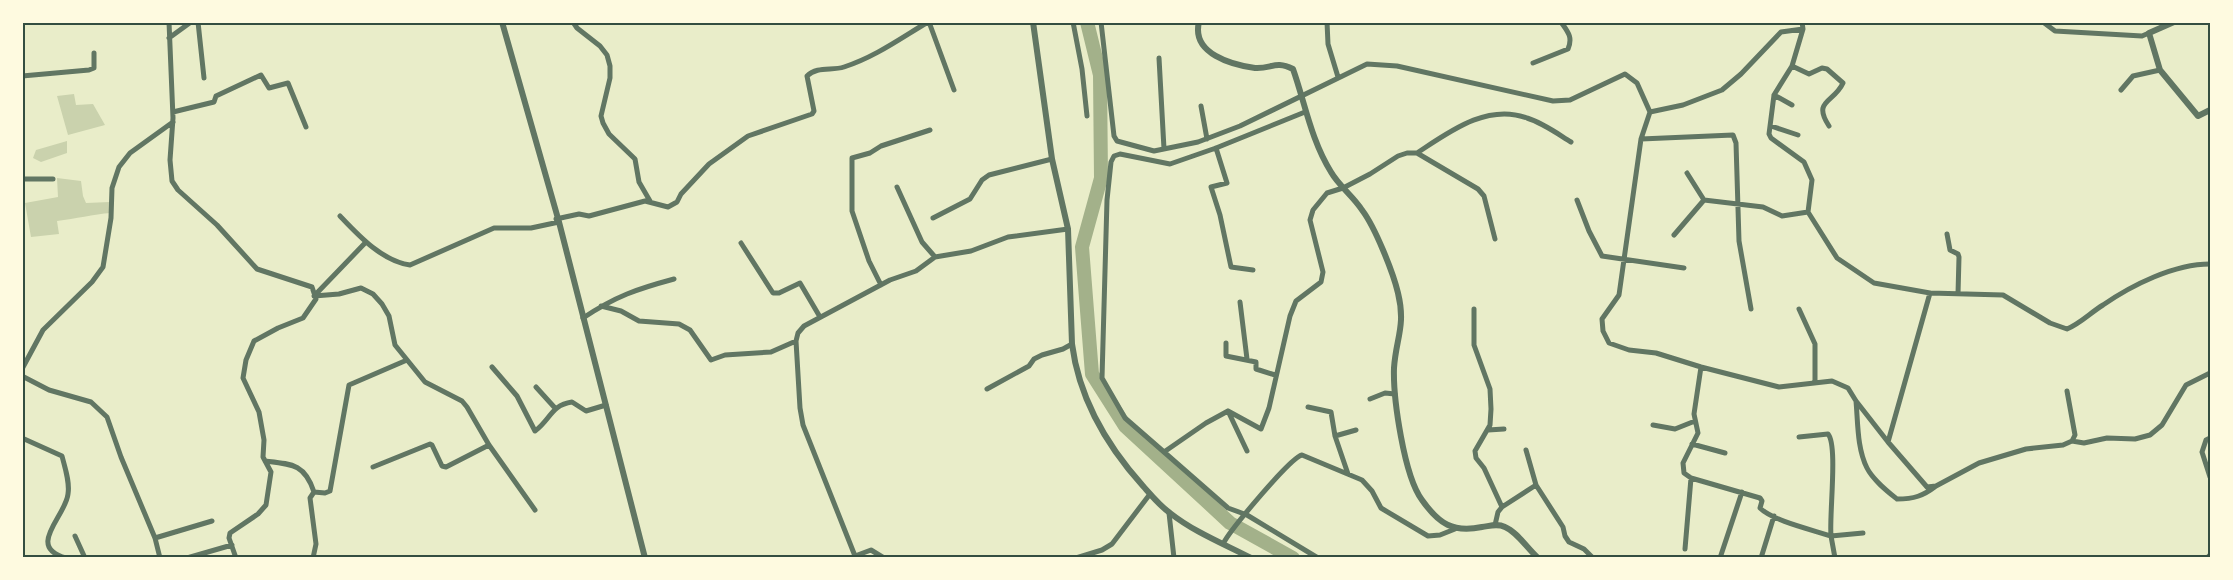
<svg xmlns="http://www.w3.org/2000/svg" width="2233" height="580" font-family="'Libre Baskerville',serif">
  <style>
    .green { fill: #cad2ad }
    .lines { fill: none; stroke-linecap: round; stroke-linejoin: round }
    .river { stroke: #a3b18a; stroke-width: 14 }
    .minor { stroke: #617663; stroke-width: 5 }
    .tertiary { stroke: #617663; stroke-width: 6 }
    .neatline { fill: none; stroke: #344e41; stroke-width: 2 }
  </style>
  <rect width="100%" height="100%" fill="#e9edc9"/>
  <path class="green" d="M74 94 76 105 93 104 105 125 68 135 57 96Z
    M67 141V153L41 162 33 158 36 150Z
    M57 178 81 181 83 196 86 203 110 202 111 213C93 214 76 219 57 221L59 234 31 237 25 203 58 197Z"/>
  <g class="lines">
    <path class="river" d="M1087 22 1100 75 1101 178 1082 247 1092 374 1125 426 1230 523 1293 558"/>
    <path class="minor" d="M169 22 173 118 170 160 172 181 178 190 217 225 257 269 312 287 316 299 303 318 278 328 254 341 246 360 243 378 259 412 264 440 263 457 271 472 266 505 258 514 230 533 229 538 236 558
      M198 22 204 78
      M573 22 577 28 600 46 607 55 610 66V78L601 116 603 123 609 134 635 159 639 182 650 201
      M929 22 954 90
      M1073 22 1082 69 1087 116
      M1101 22 1114 136 1117 141 1154 151 1198 142 1240 126 1367 64 1397 66 1553 101 1570 100 1625 74 1637 83 1650 112 1641 139 1619 295 1602 319 1603 331 1609 343 1629 350 1656 353 1701 367 1779 387 1832 381 1848 388 1856 401 1888 442 1927 487 1936 486 1979 463 2026 449 2063 445 2072 441 2075 435 2067 391
      M1327 22 1328 44 1338 77
      M1802 22 1803 29 1792 66 1774 95 1769 134 1771 138 1804 162 1812 180 1808 212
      M2043 22 2055 31 2142 36 2149 33
      M169 38 191 22
      M1159 58 1164 149
      M1533 63 1568 49C1573 37 1568 32 1561 22
      M1792 66 1809 74 1822 68 1827 69 1843 83C1834 103 1812 100 1829 126
      M22 76 89 70 94 68V53
      M2121 90 2133 76 2160 70
      M1774 95 1792 105
      M1201 106 1207 139
      M173 112 214 102 216 96 261 75 269 88 288 83 306 127
      M1650 112 1683 105 1722 90 1741 74 1781 32 1803 29
      M1771 126 1798 135
      M1641 139 1733 135 1736 143 1739 241 1751 309
      M1216 148 1227 183 1211 187 1220 215 1231 267 1253 270
      M1417 153C1449 132 1487 103 1527 118 1543 123 1558 134 1571 142
      M1687 173 1704 200
      M22 179H53
      M897 187 922 242 935 257
      M1577 200 1589 231 1602 256 1684 268
      M340 216C359 236 382 261 410 265L494 228H531L559 222
      M933 218 970 199 982 180 989 175 1052 159
      M556 219 579 214 589 216 645 201 668 207 677 202 681 194 709 164 748 136 812 114 814 111 807 76C817 66 832 71 844 67 875 57 901 38 928 22
      M1947 234 1950 250 1958 254 1959 257 1958 294
      M1674 235 1704 200 1763 207 1782 216 1808 212 1837 258 1874 283 1930 293 2003 295 2050 323 2067 329C2081 323 2090 313 2103 305 2132 285 2174 264 2210 264
      M741 243 773 293H779L800 283 820 317
      M881 285 869 261 852 211V158L870 153 881 146 930 130
      M315 295 366 242
      M314 296 339 294 361 288 373 294 382 304 389 316 395 345 425 382 462 401 467 407 489 445 535 510
      M1240 302 1247 359
      M601 306 621 311 639 321 679 324 690 330 711 360 725 355 771 352 796 341
      M1474 309V345L1490 389 1491 409 1490 425 1475 451 1476 458 1484 468 1502 507
      M1799 309 1815 344V382
      M583 318C616 296 637 289 674 279
      M1226 343V356L1256 362V369L1275 375
      M492 367 517 396 535 431C551 419 551 405 572 402L586 411 606 405
      M1701 367 1694 414 1698 433 1683 463 1684 473 1691 478 1760 498 1762 501 1760 508C1773 521 1813 530 1831 536L1835 558
      M22 369 43 330 92 282 103 267 111 218 112 188 119 167 130 153 173 122
      M22 376 49 390 91 402 107 417 121 457 155 538 160 558
      M536 387 555 408
      M987 389 1029 366 1034 359 1042 355 1063 349 1072 344
      M1370 399 1385 393 1395 394
      M1856 401C1858 423 1857 448 1867 468 1873 480 1887 491 1897 499 1914 499 1923 496 1936 486
      M1308 407 1331 412 1335 436 1348 474
      M1228 411 1261 429 1269 408 1290 316 1296 301 1321 282 1323 272 1310 220 1313 210 1327 193 1343 188 1370 174 1398 156 1407 153H1417L1478 189 1484 196 1495 239
      M1653 425 1675 429 1695 421
      M1488 430 1504 429
      M1335 436 1356 430
      M1799 437 1828 434C1838 445 1829 516 1831 536L1863 533
      M22 438 62 456C65 468 70 482 68 494 66 516 25 547 66 558
      M2210 438 2206 440 2202 452 2210 477
      M2072 441 2084 443 2107 438 2135 439 2150 435 2162 425 2186 385 2210 373
      M1888 442 1930 293
      M1692 444 1725 453
      M1526 450 1536 485 1563 527 1565 536 1569 542 1584 549 1593 558
      M1247 451 1228 411 1206 423 1164 452 1125 418 1102 378 1107 200 1111 162 1114 156 1120 154 1170 164 1216 148 1305 112
      M1164 452 1228 508 1247 515 1318 558
      M265 461C292 464 305 464 314 492
      M373 467 430 444 432 445 442 466 446 467 489 445
      M1169 513 1174 558
      M1495 525 1498 512 1502 507 1536 485
      M75 536 85 558
      M155 538 212 521
      M1223 544C1230 530 1290 458 1302 455L1362 480 1372 491 1381 508 1428 536 1440 535 1455 529
      M1685 549 1691 478
      M187 558 232 545
      M313 558 316 544 310 498 314 492 325 493 330 491 349 385 407 360
      M884 558 871 550 855 556 803 425 800 408 796 341 798 333 804 326 890 280 916 271 935 257 971 251 1008 237 1068 229
      M1076 558 1102 550 1112 544 1150 494
      M1720 558 1742 492
      M1761 558 1774 516
      M2207 558 2210 555"/>
    <path class="tertiary" d="M502 22 559 222 645 558
      M1033 22 1052 159 1068 229 1072 344C1079 398 1107 446 1143 486 1151 495 1160 506 1170 513 1194 532 1224 544 1251 558
      M1199 22C1191 54 1233 65 1255 68 1272 69 1275 60 1293 69 1305 103 1311 140 1331 172 1339 186 1353 196 1362 210 1375 227 1393 272 1398 293 1406 326 1396 338 1394 368 1393 398 1404 476 1422 500 1439 524 1453 533 1482 527 1490 526 1497 523 1505 527 1517 532 1527 548 1538 558
      M2174 22 2149 33 2160 70 2198 116 2210 110"/>
  </g>
  <rect width="2233" height="580" fill="none" stroke="#fefae0" stroke-width="48"/>
  <rect x="24" y="24" width="2185" height="532" class="neatline"/>
</svg>
